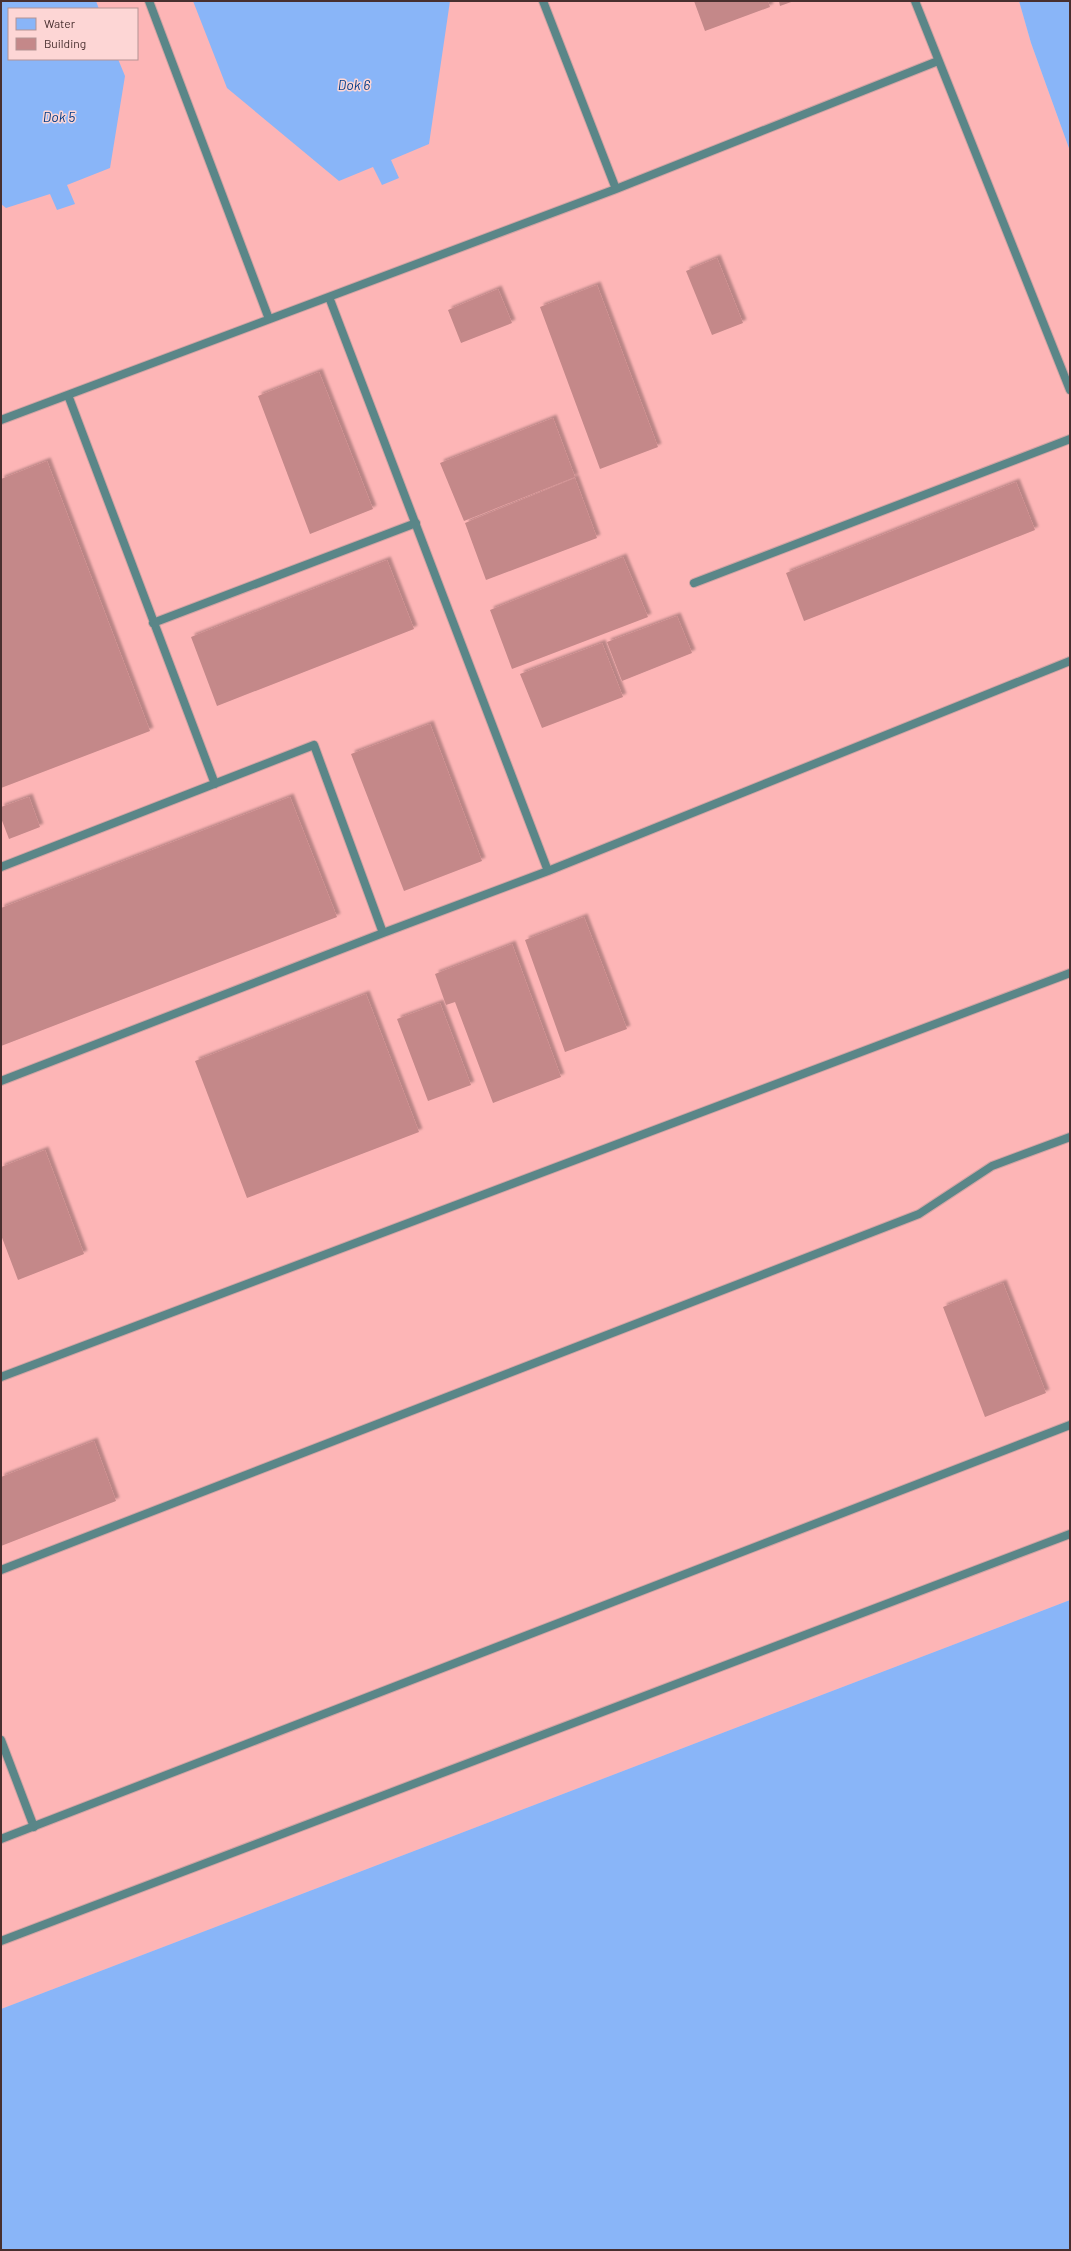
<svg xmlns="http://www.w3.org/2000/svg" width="1071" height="2251" font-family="Barlow,sans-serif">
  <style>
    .built { fill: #fdb5b6; fill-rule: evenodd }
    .water { fill: #89b5f8 }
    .building { fill: #c48889; filter: url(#shadow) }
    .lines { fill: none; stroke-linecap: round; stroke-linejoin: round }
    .service-casing { stroke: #d1a4a4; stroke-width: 10 }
    .service { stroke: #5a8688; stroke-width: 8 }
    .labels { text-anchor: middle; stroke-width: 3; stroke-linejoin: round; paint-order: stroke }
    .water-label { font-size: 14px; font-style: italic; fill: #043c87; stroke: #fdd6d5 }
  </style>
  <defs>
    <filter id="shadow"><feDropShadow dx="3.5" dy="-3.5" stdDeviation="1" flood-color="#0004"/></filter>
  </defs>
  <rect width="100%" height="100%" fill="#f8c5c5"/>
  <path class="built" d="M1 1H1019L1031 43 1070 151V1600L1 2009ZM9 9H137V59H9Z"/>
  <path class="water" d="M1 1H96L99 9H9V59H118L125 76 110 168 67 185 75 204 57 210 50 194 6 208 1 204Z
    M193 1H450L429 144 391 160 399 178 382 185 373 167 339 181 227 88Z
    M1019 1H1070V151L1031 43Z
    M1070 1600V2250H1V2009Z"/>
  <path class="building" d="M694 1H768L770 7 705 31Z
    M779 1H794L780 6Z
    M717 258 743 323 712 335 686 271Z
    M597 285 658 447 600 469 540 307Z
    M498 289 512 323 461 343 448 310Z
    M319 372 373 509 310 534 258 396Z
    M553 418 575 477 464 521 440 463Z
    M47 461 150 731 1 788V479Z
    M575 478 597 538 486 580 465 523Z
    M1016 482 1035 530 804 621 786 573Z
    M623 557 648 617 512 669 490 610Z
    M387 560 414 629 217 706 191 637Z
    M677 616 692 653 622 681 607 642Z
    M602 643 623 697 542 728 520 674Z
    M430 724 482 861 404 891 351 754Z
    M29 797 40 827 9 839 1 818V807Z
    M290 797 337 917 1 1046V908Z
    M584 917 627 1029 565 1052 525 940Z
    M512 944 561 1077 493 1103 455 1002 446 1005 435 974Z
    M366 994 419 1132 247 1198 195 1061Z
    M440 1003 471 1085 428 1101 397 1019Z
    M45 1150 84 1254 18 1280 1 1235V1167Z
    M1003 1283 1046 1393 985 1417 943 1307Z
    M94 1441 116 1501 1 1546V1477Z"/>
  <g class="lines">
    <g class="service-casing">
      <path id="service" d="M149 1 269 319
        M543 1 616 189
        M915 1 1070 390
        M329 297 548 871
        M68 395 215 784
        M1 420 616 189 938 61
        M694 583 1070 439
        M153 623 416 523
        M1 867 314 745 383 933
        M1 1081 383 933 548 871 1070 661
        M1 1377 1070 973
        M1 1570 919 1214 992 1166 1070 1137
        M1 1740 34 1827
        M1 1839 1070 1425
        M1 1941 1070 1534"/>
    </g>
    <use href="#service" class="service"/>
  </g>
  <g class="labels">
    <g class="water-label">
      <text x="354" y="90">Dok 6</text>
      <text x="59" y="122">Dok 5</text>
    </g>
  </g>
  <rect width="1071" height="2251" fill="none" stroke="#482f2f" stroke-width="4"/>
  <rect x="8" y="8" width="130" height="52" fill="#fdd6d5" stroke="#b59393"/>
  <rect x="16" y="18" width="20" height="12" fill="#89b5f8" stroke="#b59393"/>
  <text x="44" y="28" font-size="12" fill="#482f2f">Water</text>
  <rect x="16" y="38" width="20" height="12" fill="#c48889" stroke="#b59393"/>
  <text x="44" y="48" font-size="12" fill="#482f2f">Building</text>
</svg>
